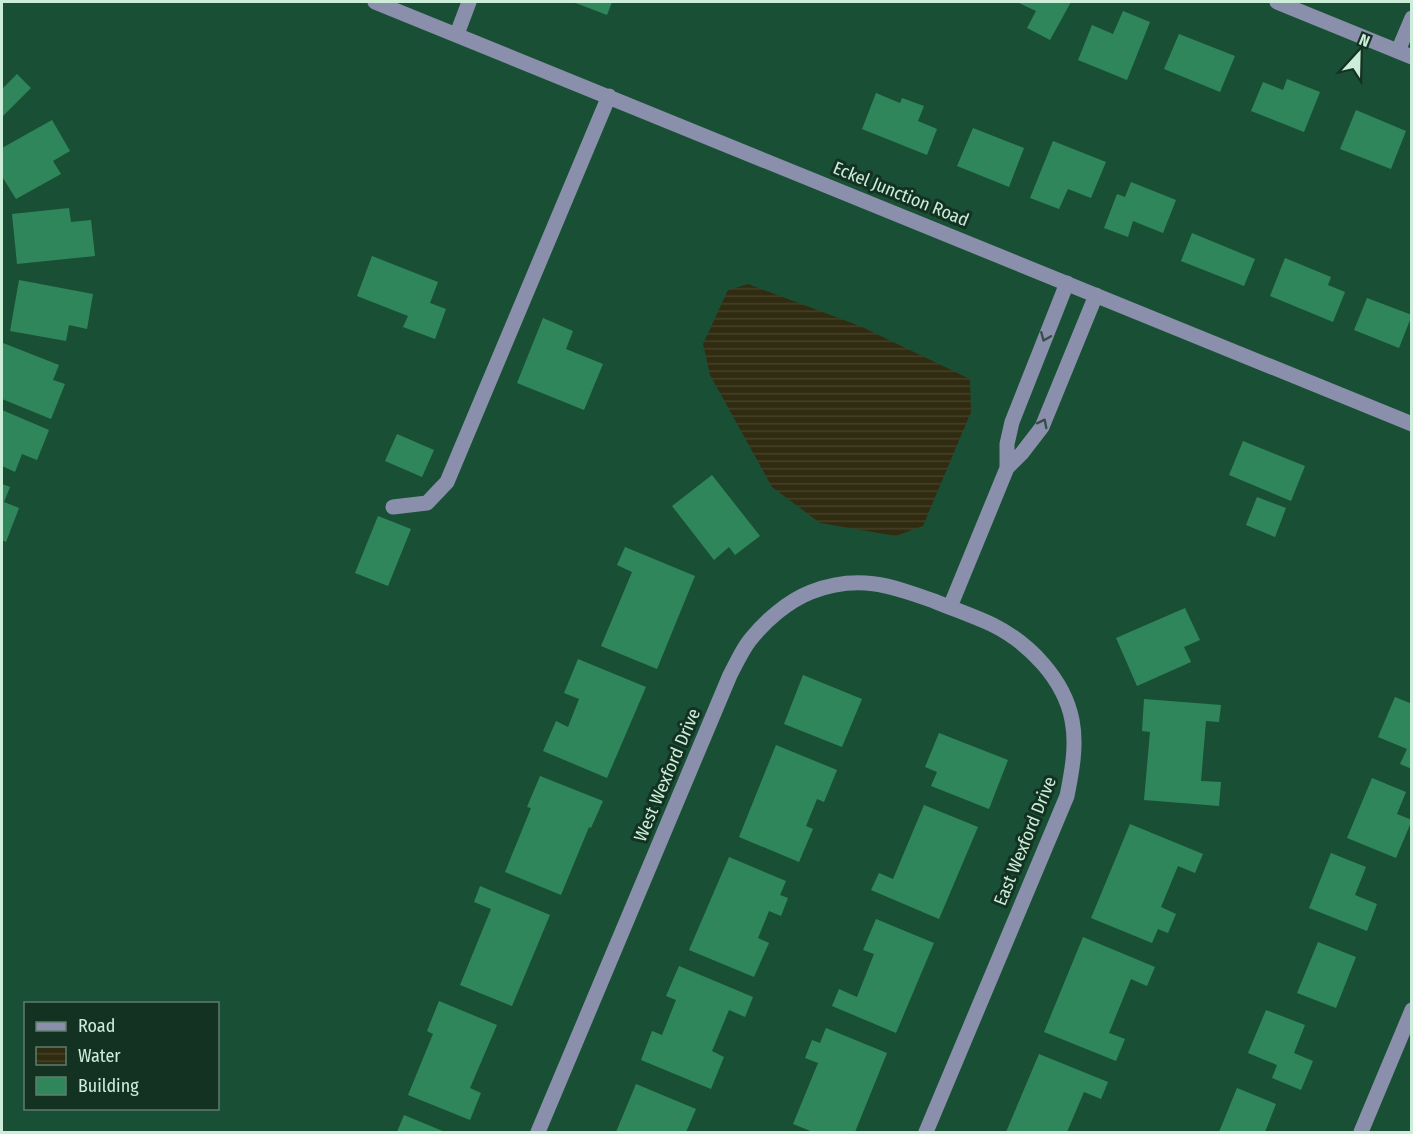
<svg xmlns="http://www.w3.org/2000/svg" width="1413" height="1134" font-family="'Fira Sans Condensed',sans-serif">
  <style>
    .water { fill: url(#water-rules) }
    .building { fill: #30865b }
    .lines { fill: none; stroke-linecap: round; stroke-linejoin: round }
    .minor { stroke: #8a8fab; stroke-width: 15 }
    .oneway { stroke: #374e4b }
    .labels { text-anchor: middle; stroke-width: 6; stroke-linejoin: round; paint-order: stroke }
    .street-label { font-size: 18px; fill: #cceed9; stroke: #143222 }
  </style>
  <defs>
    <pattern id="water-rules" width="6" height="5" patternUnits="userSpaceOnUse" patternTransform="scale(1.5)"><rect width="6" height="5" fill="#312c11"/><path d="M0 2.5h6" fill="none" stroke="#444128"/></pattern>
  </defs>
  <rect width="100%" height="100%" fill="#195035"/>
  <path class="water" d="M748 284 860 326 970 379 971 412 923 526 896 536 820 523 772 487 710 375 703 344 728 290Z"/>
  <path class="building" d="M573 2H612L607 15Z
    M1017 2H1071L1050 40 1027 28 1036 11Z
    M1123 11 1150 22 1127 80 1078 60 1092 25 1113 34Z
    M1179 34 1235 56 1220 92 1164 69Z
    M17 74 31 88 2 117V87L3 88Z
    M1287 79 1320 92 1304 132 1251 111 1263 82 1283 90Z
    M876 93 900 103 902 98 924 106 918 121 937 129 927 155 862 129Z
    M1356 110 1406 131 1391 169 1340 149Z
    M52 120 70 151 53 161 61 174 16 199 3 178 2 179V148Z
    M973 128 1024 148 1009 187 957 166Z
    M1053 141 1106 162 1091 198 1068 189 1059 209 1030 198Z
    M1131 182 1176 200 1163 233 1133 221 1128 237 1104 228 1117 194 1125 197Z
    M69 208 71 222 91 220 95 256 17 264 12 214Z
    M1192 233 1255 259 1244 286 1181 261Z
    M372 256 438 282 430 303 446 309 435 339 403 327 408 316 357 296Z
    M1285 258 1331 277 1328 285 1345 292 1333 322 1270 296Z
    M19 280 93 294 87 329 69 325 66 341 10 331Z
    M1367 298 1412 315 1399 348 1354 330Z
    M543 318 573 331 566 349 603 364 584 410 517 383Z
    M3 343 59 365 53 380 65 384 51 419 2 399Z
    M2 410 49 430 37 460 22 454 15 472 2 466Z
    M397 434 434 450 422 477 385 461Z
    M1243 441 1305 466 1291 501 1229 475Z
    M712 475 760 536 735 555 729 547 714 560 672 506Z
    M2 484 10 487 4 502 19 508 6 542 2 540Z
    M1257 497 1286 508 1275 537 1246 525Z
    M378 516 411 529 388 586 355 573Z
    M625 547 695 576 657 669 601 646 632 572 617 565Z
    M1185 608 1200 640 1184 647 1191 662 1137 686 1116 638Z
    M578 659 646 687 607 778 543 751 556 721 568 727 579 699 564 693Z
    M803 675 862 699 842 747 784 724Z
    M1395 697 1412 704V769L1400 764 1407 749 1378 737Z
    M1144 699 1221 705 1219 722 1206 721 1201 781 1221 782 1219 806 1144 800 1150 732 1142 731Z
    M939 733 1008 760 989 809 931 786 937 772 925 767Z
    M776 745 837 770 824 802 817 799 806 826 813 829 799 862 739 837Z
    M540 776 603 801 591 828 589 827 561 895 505 872 531 808 527 807Z
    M1372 778 1406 792 1397 814 1412 820 1396 858 1347 838Z
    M924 805 978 827 939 919 871 890 879 873 893 879Z
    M1130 824 1203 854 1195 873 1178 866 1161 907 1176 914 1168 933 1158 929 1152 943 1091 918Z
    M1331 853 1366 867 1355 895 1377 904 1367 931 1309 908Z
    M729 857 786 881 780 895 788 898 781 916 769 911 758 938 769 943 754 977 689 950Z
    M480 886 550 915 512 1006 460 985 491 909 474 902Z
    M876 919 934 943 896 1033 832 1006 839 989 857 997 874 954 863 950Z
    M1083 937 1155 967 1147 986 1131 979 1109 1033 1125 1039 1116 1061 1044 1032Z
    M1318 942 1356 957 1336 1008 1297 993Z
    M679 966 753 997 745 1017 729 1010 712 1051 724 1057 711 1089 641 1060 652 1031 662 1035 676 1000 666 996Z
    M439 1001 497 1025 470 1088 481 1093 470 1120 408 1095 433 1034 427 1031Z
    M1266 1010 1305 1025 1294 1053 1313 1061 1301 1090 1272 1078 1277 1065 1248 1053Z
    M826 1028 887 1053 855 1132H813L793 1124 818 1063 805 1058 812 1040 820 1043Z
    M1039 1054 1108 1082 1101 1099 1084 1092 1067 1132H1006Z
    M636 1084 696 1109 686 1132H616Z
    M1237 1088 1276 1104 1265 1132H1219Z
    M404 1115 445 1132H397Z"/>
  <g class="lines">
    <path class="minor" d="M375 2 1412 424
      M1277 2 1412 57
      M457 34 469 2
      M1398 51 1412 18
      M1007 468 1022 453 1042 427 1096 295
      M393 507 427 503 447 482 609 96
      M950 607 1007 468V444L1012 422 1067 283
      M538 1132 730 675C736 664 742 650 750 640 765 621 788 601 811 592 857 574 890 585 934 601 953 609 974 616 993 625 1029 643 1064 679 1072 720 1077 745 1072 771 1067 796L926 1132
      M1361 1132 1412 1010"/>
  </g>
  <defs><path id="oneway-chevron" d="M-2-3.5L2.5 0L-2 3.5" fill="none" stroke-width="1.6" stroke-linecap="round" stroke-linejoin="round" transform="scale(1.5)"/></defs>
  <g class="oneway">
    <use href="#oneway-chevron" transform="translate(1045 337) rotate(112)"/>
    <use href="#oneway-chevron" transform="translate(1043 423) rotate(-63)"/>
  </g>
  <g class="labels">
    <g class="street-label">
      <text transform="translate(901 194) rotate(22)" y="6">Eckel Junction Road</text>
      <text transform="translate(667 775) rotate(-67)" y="6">West Wexford Drive</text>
      <text transform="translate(1025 841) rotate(-68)" y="6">East Wexford Drive</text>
    </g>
  </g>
  <rect width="1413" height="1134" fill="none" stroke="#cceed9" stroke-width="6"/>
  <rect x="24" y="1002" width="195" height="108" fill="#143222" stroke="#5e7d6b" stroke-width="1.5"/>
  <rect x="36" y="1022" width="30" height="9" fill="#8a8fab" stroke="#5e7d6b" stroke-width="1.5"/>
  <text x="78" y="1032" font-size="18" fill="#cceed9">Road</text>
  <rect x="36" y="1047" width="30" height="18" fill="url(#water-rules)" stroke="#5e7d6b" stroke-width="1.5"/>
  <text x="78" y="1062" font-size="18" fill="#cceed9">Water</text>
  <rect x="36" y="1077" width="30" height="18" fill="#30865b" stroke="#5e7d6b" stroke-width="1.5"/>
  <text x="78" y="1092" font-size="18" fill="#cceed9">Building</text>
  <g transform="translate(1359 54) rotate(22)" stroke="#143222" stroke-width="4.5" paint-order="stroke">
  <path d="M0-4.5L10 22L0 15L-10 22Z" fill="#cceed9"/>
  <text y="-9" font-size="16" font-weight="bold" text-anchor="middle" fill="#cceed9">N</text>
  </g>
</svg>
